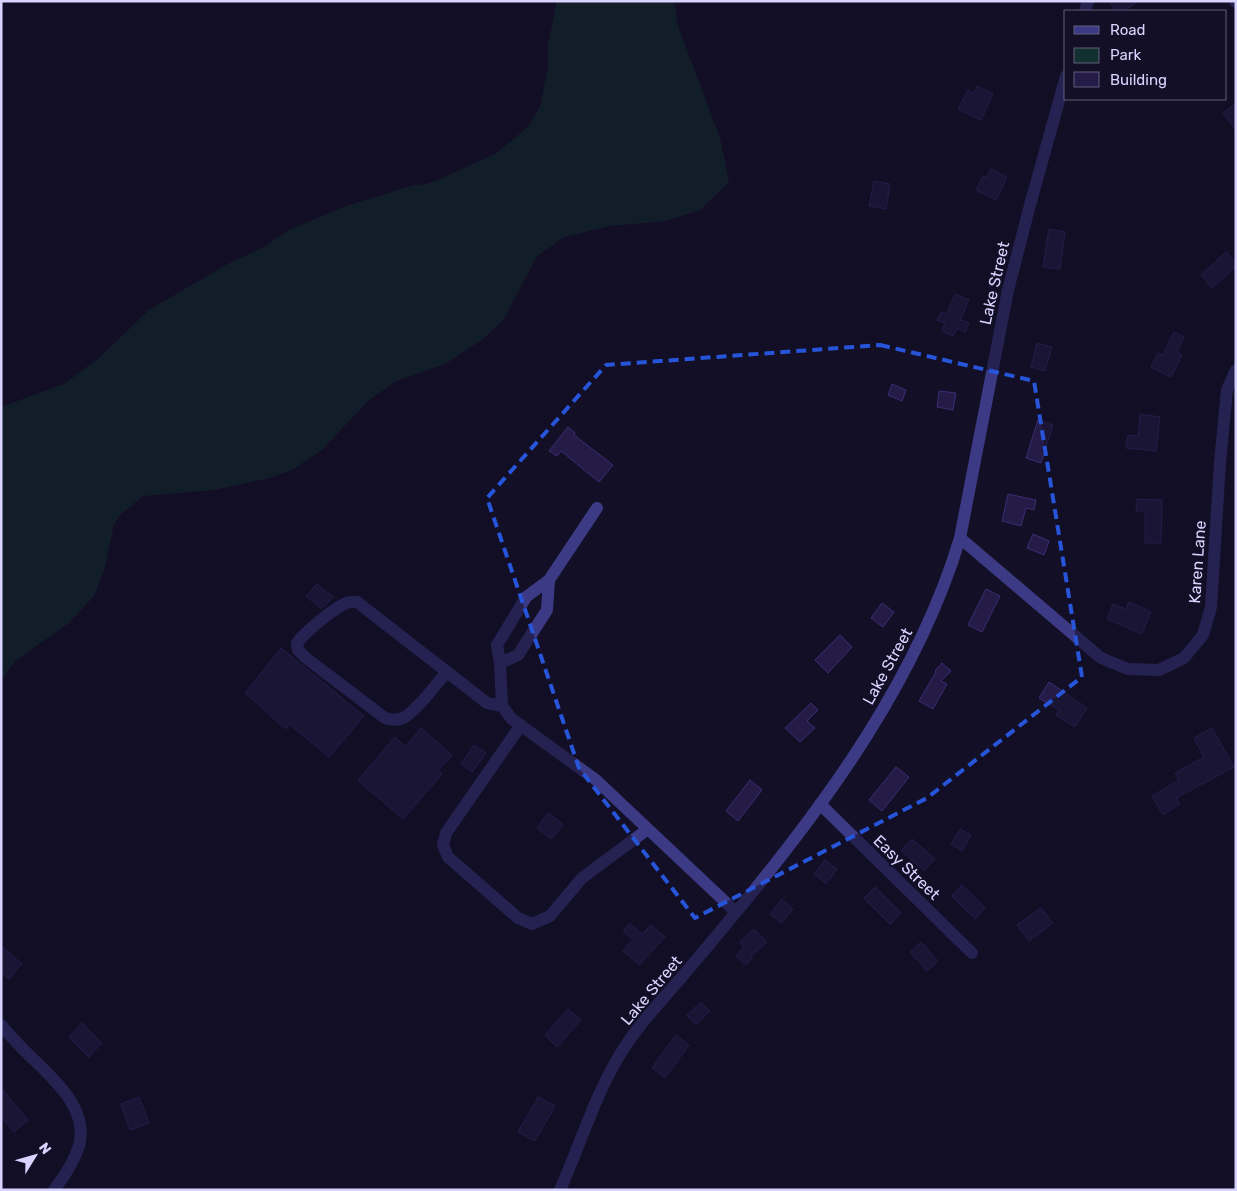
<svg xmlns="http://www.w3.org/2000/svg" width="1237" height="1191" font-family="Rubik,sans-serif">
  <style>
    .green { fill: #12302f }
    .building { fill: #241b47; stroke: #3b2d73 }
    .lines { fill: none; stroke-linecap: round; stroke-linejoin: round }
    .minor { stroke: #3d3a85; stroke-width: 12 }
    .marked { fill: none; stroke: #2655da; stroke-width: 4; stroke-dasharray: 10 6; stroke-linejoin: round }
    .labels { text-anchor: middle; stroke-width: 4; stroke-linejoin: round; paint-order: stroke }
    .street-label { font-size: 16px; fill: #d9d4ff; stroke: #130f26 }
  </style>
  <rect width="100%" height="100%" fill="#130f26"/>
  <path class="green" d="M557 1H674L678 26 720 138 729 182 700 210 666 221 610 226 564 237 537 256 504 319 483 339 445 364 396 381 368 401 322 450 292 470 269 478 214 490 143 496 120 515 114 524 104 570 94 596 69 623 15 661 1 681V407L64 384 99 358 149 310 226 265 264 247 289 230 346 206 418 184 420 186 438 180 497 153 528 127 540 107 548 67V44Z"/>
  <path class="building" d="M1109 1H1138L1125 11H1116Z
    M977 86 993 94 981 120 958 109 968 90 974 93Z
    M1236 104V130L1223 113Z
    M991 169 1007 177 996 200 976 190 983 176 987 177Z
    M874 181 890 184 886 209 869 206Z
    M1049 229 1065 232 1060 269 1043 267Z
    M1226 252 1236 263V266L1212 288 1201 275Z
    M955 294 969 300 960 320 969 323 965 332 957 328 953 336 942 331 945 323 937 320 941 312 947 314Z
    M1174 332 1184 337 1177 352 1182 355 1171 377 1151 367 1158 353 1163 355Z
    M1037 343 1052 347 1045 371 1031 367Z
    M892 384 906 390 902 401 888 395Z
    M939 391 956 393 953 410 937 407Z
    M1140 414 1160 417 1156 451 1126 448 1128 435 1138 436Z
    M1038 420 1053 425 1041 463 1026 458Z
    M568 427 575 433 574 435 613 465 599 482 561 451 557 456 549 451Z
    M1008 494 1036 500 1034 510 1026 508 1021 526 1002 521Z
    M1137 499 1162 500 1161 543H1145V511H1136Z
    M1033 534 1049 541 1044 555 1027 548Z
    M317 584 333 597 322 609 306 596Z
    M986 589 1000 596 982 632 968 625Z
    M1129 602 1151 612 1142 634 1107 619 1113 604 1126 609Z
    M882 603 894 612 883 627 871 618Z
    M840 635 852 647 828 673 815 660Z
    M281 648 364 716 329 757 289 724 286 729 245 693Z
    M942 663 951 671 941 681 947 684 933 709 919 701 936 672 935 671Z
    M1049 682 1087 708 1075 727 1056 715 1059 710 1039 698Z
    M811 703 818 710 807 721 815 728 800 742 785 728Z
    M421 728 452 755 438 771 442 774 403 819 358 780 395 737 406 747Z
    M1212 728 1234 767 1176 798 1180 804 1163 815 1152 796 1179 780 1175 773 1204 757 1194 738Z
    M474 745 486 753 472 772 461 764Z
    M896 767 909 777 882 811 869 800Z
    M750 780 762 790 738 821 726 811Z
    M548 813 563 824 552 839 537 828Z
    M960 829 971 835 962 851 951 844Z
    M912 839 935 859 924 871 901 851Z
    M825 860 837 869 826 884 814 874Z
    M962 885 985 908 975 919 952 896Z
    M875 887 901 913 890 924 864 898Z
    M782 899 793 909 782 923 770 914Z
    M1041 908 1053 923 1029 941 1017 925Z
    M630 923 642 934 651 925 665 937 639 965 623 951 633 940 623 931Z
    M754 929 767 942 751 956 752 958 746 965 736 956 744 947 740 942Z
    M921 942 938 961 927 971 910 952Z
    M1 946 22 964 9 979 1 972Z
    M701 1002 710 1011 696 1025 687 1015Z
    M568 1009 581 1020 557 1047 545 1035Z
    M82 1023 102 1043 89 1057 69 1037Z
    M676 1035 689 1045 665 1078 652 1068Z
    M1 1088 28 1120 14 1132 1 1116Z
    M139 1097 149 1123 130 1130 121 1104Z
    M538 1097 555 1106 535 1141 518 1132Z"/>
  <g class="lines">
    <path class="minor" d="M1235 1 1236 2
      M1085 11 1088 1
      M597 508 549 580 547 610 518 655 500 663 502 706 512 719 596 780 736 912
      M960 538 1101 658 1128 669 1159 670 1184 658 1203 635 1211 607 1220 462 1227 390 1236 370
      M500 663 497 645 526 597 549 580
      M447 672C435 685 420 707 405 717 398 721 392 720 385 718L306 658 298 650 297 643C304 633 338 604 350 602 351 602 356 602 357 602L487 703 502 706
      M521 725 446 833 443 845 448 857 518 918 532 924 550 916 582 878 648 829
      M820 804 972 953
      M1 1025C8 1033 15 1041 22 1048 47 1074 90 1105 79 1146 74 1162 64 1177 54 1190
      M560 1190C582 1141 596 1090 626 1045 641 1022 661 1001 680 979 699 957 718 934 737 911 829 800 918 677 960 538L1008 290 1030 205 1066 76"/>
  </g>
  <path d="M0 0H1237V1191H0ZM880 345 1034 381 1082 677 927 798 695 918 579 768 487 498 606 365Z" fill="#130f26" fill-opacity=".55" fill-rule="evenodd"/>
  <path class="marked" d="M880 345 1034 381 1082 677 927 798 695 918 579 768 487 498 606 365Z"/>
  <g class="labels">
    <g class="street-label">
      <text transform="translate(994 283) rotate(-77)" y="6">Lake Street</text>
      <text transform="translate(1197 562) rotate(-86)" y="6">Karen Lane</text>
      <text transform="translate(887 666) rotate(-61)" y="6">Lake Street</text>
      <text transform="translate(907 867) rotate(44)" y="6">Easy Street</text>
      <text transform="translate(651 990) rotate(-50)" y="6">Lake Street</text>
    </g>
  </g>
  <rect width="1237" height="1191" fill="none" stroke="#d9d4ff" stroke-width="5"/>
  <rect x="1064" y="10" width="162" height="90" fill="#130f26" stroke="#625e7d"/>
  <rect x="1074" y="26" width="25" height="8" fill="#3d3a85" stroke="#625e7d"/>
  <text x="1110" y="35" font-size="15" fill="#d9d4ff">Road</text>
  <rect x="1074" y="48" width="25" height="15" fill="#12302f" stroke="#625e7d"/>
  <text x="1110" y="60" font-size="15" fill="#d9d4ff">Park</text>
  <rect x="1074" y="72" width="25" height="15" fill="#241b47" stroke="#625e7d"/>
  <text x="1110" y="85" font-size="15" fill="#d9d4ff">Building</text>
  <g transform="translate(35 1156) rotate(53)" stroke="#130f26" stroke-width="4" paint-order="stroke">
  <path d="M0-4L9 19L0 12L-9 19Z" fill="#d9d4ff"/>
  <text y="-8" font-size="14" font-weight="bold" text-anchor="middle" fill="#d9d4ff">N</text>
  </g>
</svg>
